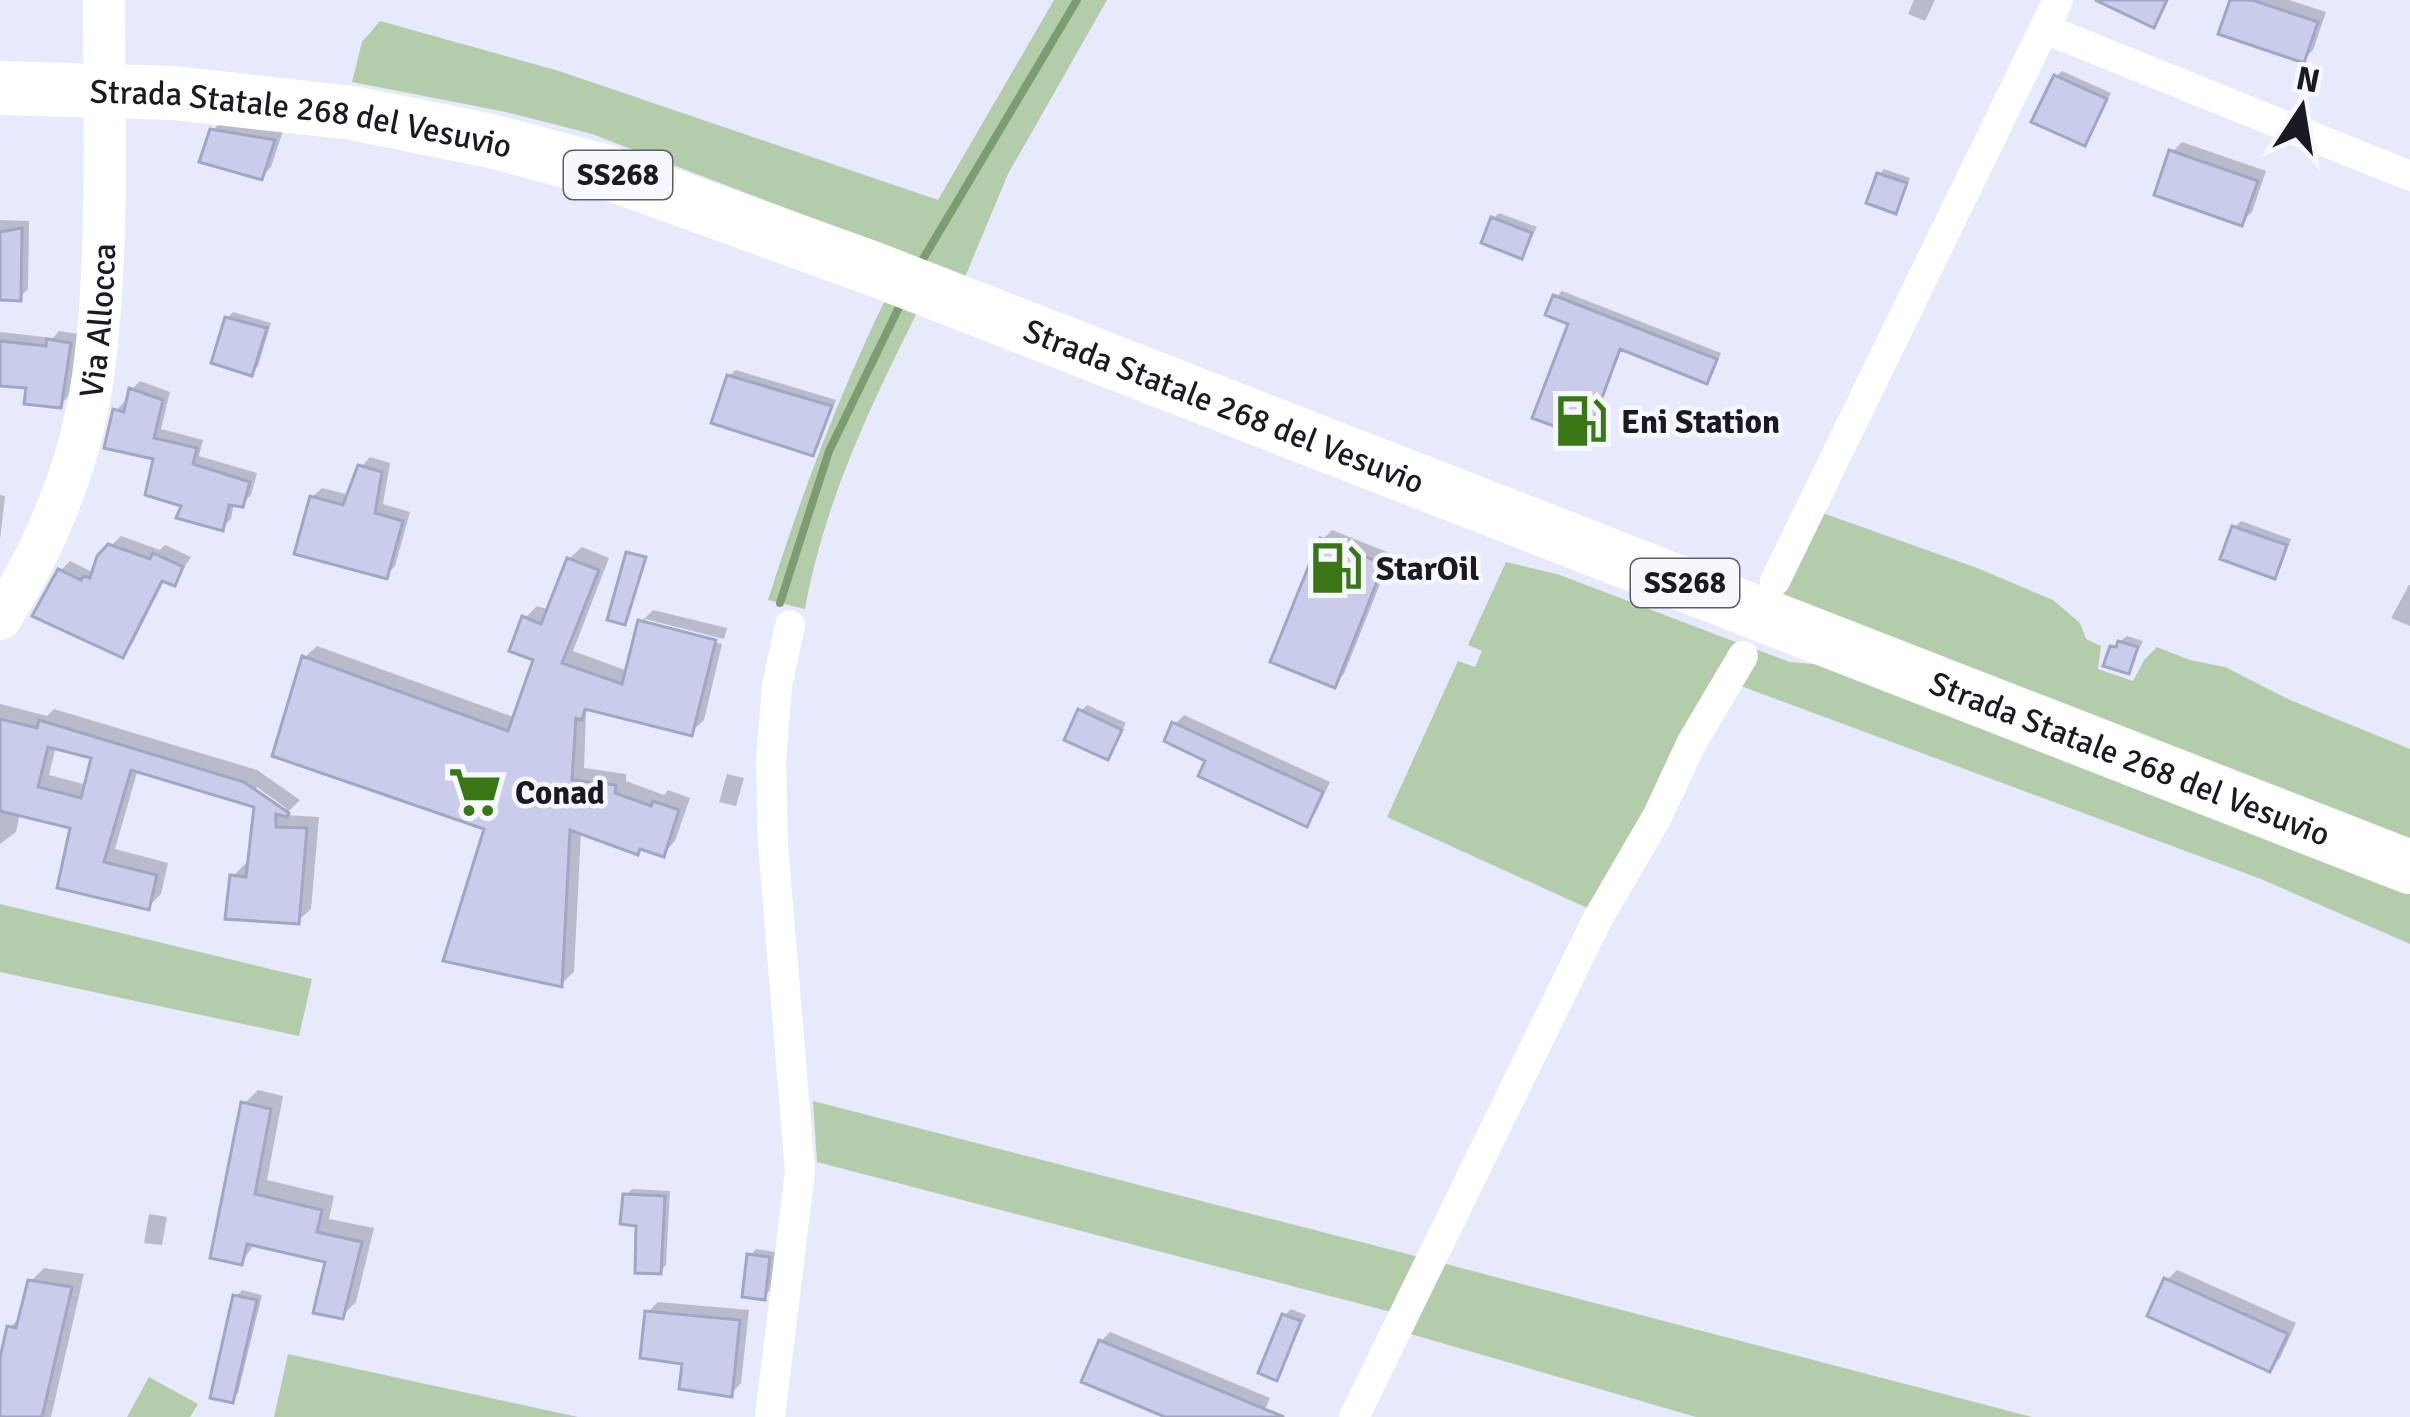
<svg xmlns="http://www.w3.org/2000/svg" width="2410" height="1417" font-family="Signika,sans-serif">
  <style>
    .green { fill: #b3cca9 }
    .shadow { fill: #0003; fill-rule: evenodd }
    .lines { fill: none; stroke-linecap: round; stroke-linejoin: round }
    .stream { stroke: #7d9c72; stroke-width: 8 }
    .building { fill: #c9cdeb; stroke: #a2a6c3; stroke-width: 3; fill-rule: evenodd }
    .street { stroke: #fff; stroke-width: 30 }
    .secondary { stroke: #fff; stroke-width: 42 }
    .highway { stroke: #fff; stroke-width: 54 }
    .labels { text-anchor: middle; stroke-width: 9; stroke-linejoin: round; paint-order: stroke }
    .shield { fill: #f7f8fe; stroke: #5c5d65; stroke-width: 3 }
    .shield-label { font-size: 30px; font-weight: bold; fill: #191a24 }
    .street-label { font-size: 33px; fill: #191a24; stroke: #f7f8fe }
    .poi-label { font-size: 33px; font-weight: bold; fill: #191a24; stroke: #f7f8fe; text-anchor: start }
  </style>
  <rect width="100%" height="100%" fill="#e7eafc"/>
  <path class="green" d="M1054 0H1107L1008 174 965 277 939 269C884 379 827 487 805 609L768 600C806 480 849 367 908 255L592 134 506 112 352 82 362 42 380 21 559 71 938 200Z
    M1820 512 1977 568 2053 600 2080 623 2086 639 2101 646 2098 669 2133 681 2144 660 2157 647 2190 660 2225 667 2290 700 2410 749V842L1778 594Z
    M1506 562 1560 575 1743 645 1596 912 1387 817 1458 661 1475 667 1482 651 1468 645Z
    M1752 648 1790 662 1835 666 2410 889V944L2261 879 1733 683Z
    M0 904 312 979 299 1036 0 972Z
    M813 1101 1423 1258 1395 1313 817 1162Z
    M1442 1263 2032 1417H1696L1407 1333Z
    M288 1354 578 1417H274Z
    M149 1377 198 1404 190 1417H127Z"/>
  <path class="shadow" d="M1914 0H1935L1925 21 1908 14Z
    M2233 0H2289L2326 12 2313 50 2303 60Z
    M2062 71 2111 93 2085 143 2056 76Z
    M223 120 283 131 271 167 261 177 213 130Z
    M2182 142 2266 171 2252 212 2241 222 2172 152Z
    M1884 169 1910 178 1896 210 1880 174Z
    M1499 213 1537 227 1522 255 1493 219Z
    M0 220 29 221 28 289 19 298 0 297Z
    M1562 291 1721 353 1713 374 1707 380 1622 347 1592 428 1586 434 1572 322 1556 297Z
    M233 312 271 323 258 366 252 373 227 318Z
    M59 331 79 334 69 396 60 405 30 385 0 382V332L53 338Z
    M736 370 836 400 818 447 812 453 729 376Z
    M140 381 170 392 161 429 203 440 199 456 257 473 251 495 242 504 234 503 231 519 222 528 185 504 156 457 116 411 124 402 129 403 132 389Z
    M370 457 390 463 383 504 410 512 395 566 386 576 312 497 322 488 350 495 361 467Z
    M0 495 5 496 0 540Z
    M2241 521 2291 539 2280 569 2274 575 2235 527Z
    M1332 530 1392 554 1344 674 1334 684 1322 540Z
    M121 536 160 550 165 545 191 557 175 582 165 579 132 644 122 654 60 571 70 561 92 572 100 557Z
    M582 547 609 558 573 651 628 671 641 622 653 610 727 628 724 639 645 619V625L722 644 704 720 691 732 591 707 586 712 584 768 626 774V781L664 795 668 790 690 798 675 841 663 854 581 830 574 972 561 984 488 827 304 658 317 646 516 718 537 658 525 618 537 606 550 610 569 559Z
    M2409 585H2410V626L2391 618Z
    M2127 636 2143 641 2128 671 2113 647Z
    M0 704 47 716 54 709 257 770 300 800 285 815 319 817 311 909 298 921 233 876 246 863 251 864 257 805 138 769 115 849 168 863 161 894 148 907 60 886 74 825 20 813 16 832 0 844ZM56 746 95 756 87 785 49 775ZM257 787 286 808 282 812 254 792Z
    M1087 705 1126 723 1107 756 1081 711Z
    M1184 715 1330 782 1315 814 1306 823 1209 759 1175 724Z
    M727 774 744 778 736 806 719 802Z
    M258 1090 283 1096 267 1180 334 1196 329 1219 374 1228 356 1302 342 1316 328 1260 256 1243 241 1262 244 1104Z
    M632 1189 670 1191 666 1265 660 1271 626 1195Z
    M149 1214 167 1217 162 1245 144 1243Z
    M756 1249 775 1252 770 1290 764 1297 750 1256Z
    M44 1268 84 1274 51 1417H0V1371L10 1327 23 1315 30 1282Z
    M2177 1270 2296 1323 2280 1358 2270 1368 2167 1280Z
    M242 1290 262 1295 238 1393 232 1399 236 1297Z
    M658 1302 749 1310 741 1383 731 1394 685 1361 648 1312Z
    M1291 1309 1306 1315 1276 1377 1285 1315Z
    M1110 1332 1270 1398 1262 1417H1173L1101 1341Z"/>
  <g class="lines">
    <path class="stream" d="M920 264 1077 0
      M780 603 829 451 903 299"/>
  </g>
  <path class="building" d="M2095 0H2167L2154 28Z
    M2230 0H2252L2318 22 2304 63 2218 34Z
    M2054 75 2107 99 2085 146 2031 122Z
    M210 129 275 140 262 180 199 162Z
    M2169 150 2258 181 2242 226 2154 195Z
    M1877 173 1907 183 1896 214 1866 203Z
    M1491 217 1532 233 1522 259 1481 243Z
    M22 228 21 301 0 300V232Z
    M1553 295 1717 359 1707 384 1620 349 1587 438 1532 418 1568 324 1545 315Z
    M225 317 267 328 252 376 211 363Z
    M47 339 71 343 61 408 24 404 26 388 0 386V341L46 346Z
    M727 375 832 406 813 456 711 423Z
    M129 388 163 400 154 438 197 448 193 464 250 482 243 507 229 505 223 531 176 518 181 506 145 495 153 459 104 448 113 409 124 412Z
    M358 465 382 472 375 513 403 521 387 579 294 554 310 496 343 505Z
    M2232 526 2287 545 2275 579 2220 559Z
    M1320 538 1384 564 1335 688 1270 662Z
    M108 544 150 559 153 553 183 567 175 586 162 581 123 658 32 616 58 569 81 580 84 576 90 578 97 556Z
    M626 552 646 557 625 625 607 620Z
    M567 558 599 570 562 663 622 684 638 620 716 640 692 736 585 709 582 720 576 718 572 780 616 785 615 793 651 806 653 801 679 810 664 857 640 849 638 855 570 830 562 987 443 961 484 829 272 756 302 656 508 731 533 660 509 651 522 616 541 624Z
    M2118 641 2138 647 2129 674 2103 666 2110 646 2116 647Z
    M1078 709 1122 730 1108 760 1064 740Z
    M0 719 37 728 39 720 244 782 289 813 287 817 276 814V827L307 828 299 924 225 919 230 875 246 877 254 807 131 770 104 862 157 875 149 910 57 888 70 828 0 811ZM48 747 91 758 81 798 38 787Z
    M1172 722 1323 792 1307 827 1198 776 1205 761 1164 741Z
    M241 1102 271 1109 255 1194 322 1210 317 1232 362 1242 343 1319 313 1313 325 1262 247 1244 242 1265 210 1258Z
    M623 1194 665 1196 661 1274 635 1273 636 1226 620 1224Z
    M747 1254 770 1257 765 1300 742 1297Z
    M2164 1278 2288 1334 2270 1372 2147 1316Z
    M28 1280 72 1287 42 1417H0V1358L7 1326 16 1328Z
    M233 1295 257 1300 233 1403 210 1398Z
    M645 1311 740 1320 732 1397 679 1389 682 1364 640 1358Z
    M1282 1314 1301 1321 1277 1381 1258 1373Z
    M1099 1340 1284 1417H1165L1096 1388 1081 1382Z"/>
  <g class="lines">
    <path class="street" d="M2045 29 2410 176
      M1775 581 2058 0
      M770 1417 800 1172 773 844 771 760 777 686 790 625
      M1354 1417 1597 920 1658 815 1691 744 1743 656"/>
    <path class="secondary" id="s1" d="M0 619C49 543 85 452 95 361 109 242 104 119 104 0"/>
    <path class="highway" id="s2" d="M0 88 174 93 352 113 491 141 603 171 874 269 2410 867"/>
  </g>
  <defs>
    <g id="fuel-bare" transform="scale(4.14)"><path d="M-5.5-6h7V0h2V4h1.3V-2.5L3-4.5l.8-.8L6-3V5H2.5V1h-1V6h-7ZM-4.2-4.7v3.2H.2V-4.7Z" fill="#387714" stroke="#f7f8fe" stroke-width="2.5" paint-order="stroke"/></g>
    <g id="supermarket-bare" transform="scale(4.14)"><path d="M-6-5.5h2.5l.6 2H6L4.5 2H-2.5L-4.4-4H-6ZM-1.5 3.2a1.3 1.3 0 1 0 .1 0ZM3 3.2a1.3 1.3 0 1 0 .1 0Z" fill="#387714" stroke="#f7f8fe" stroke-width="2.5" paint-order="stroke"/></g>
  </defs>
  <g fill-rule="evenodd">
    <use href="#fuel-bare" x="1581" y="421"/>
    <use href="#fuel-bare" x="1336" y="568"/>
    <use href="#supermarket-bare" x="475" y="792"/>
  </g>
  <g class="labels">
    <g class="shield">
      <rect x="564" y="151" width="108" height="48" rx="9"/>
      <rect x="1631" y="559" width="108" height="48" rx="9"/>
    </g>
    <g class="shield-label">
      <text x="618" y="185">SS268</text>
      <text x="1685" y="593">SS268</text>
    </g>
    <g class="street-label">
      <text dy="12" stroke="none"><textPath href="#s2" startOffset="303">Strada Statale 268 del Vesuvio</textPath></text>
      <text dy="12" stroke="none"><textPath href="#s1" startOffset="318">Via Allocca</textPath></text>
      <text dy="12" stroke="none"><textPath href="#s2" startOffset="1275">Strada Statale 268 del Vesuvio</textPath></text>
      <text dy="12" stroke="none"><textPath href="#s2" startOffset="2247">Strada Statale 268 del Vesuvio</textPath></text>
    </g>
    <g class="poi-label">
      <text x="1621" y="433">Eni Station</text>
      <text x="1376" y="580">StarOil</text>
      <text x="515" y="804">Conad</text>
    </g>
  </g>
  <g transform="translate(2302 108) rotate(12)" stroke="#f7f8fe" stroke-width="9" paint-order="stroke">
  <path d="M0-9L21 45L0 30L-21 45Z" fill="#191a24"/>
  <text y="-18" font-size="33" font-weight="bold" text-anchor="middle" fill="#191a24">N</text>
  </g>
</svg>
